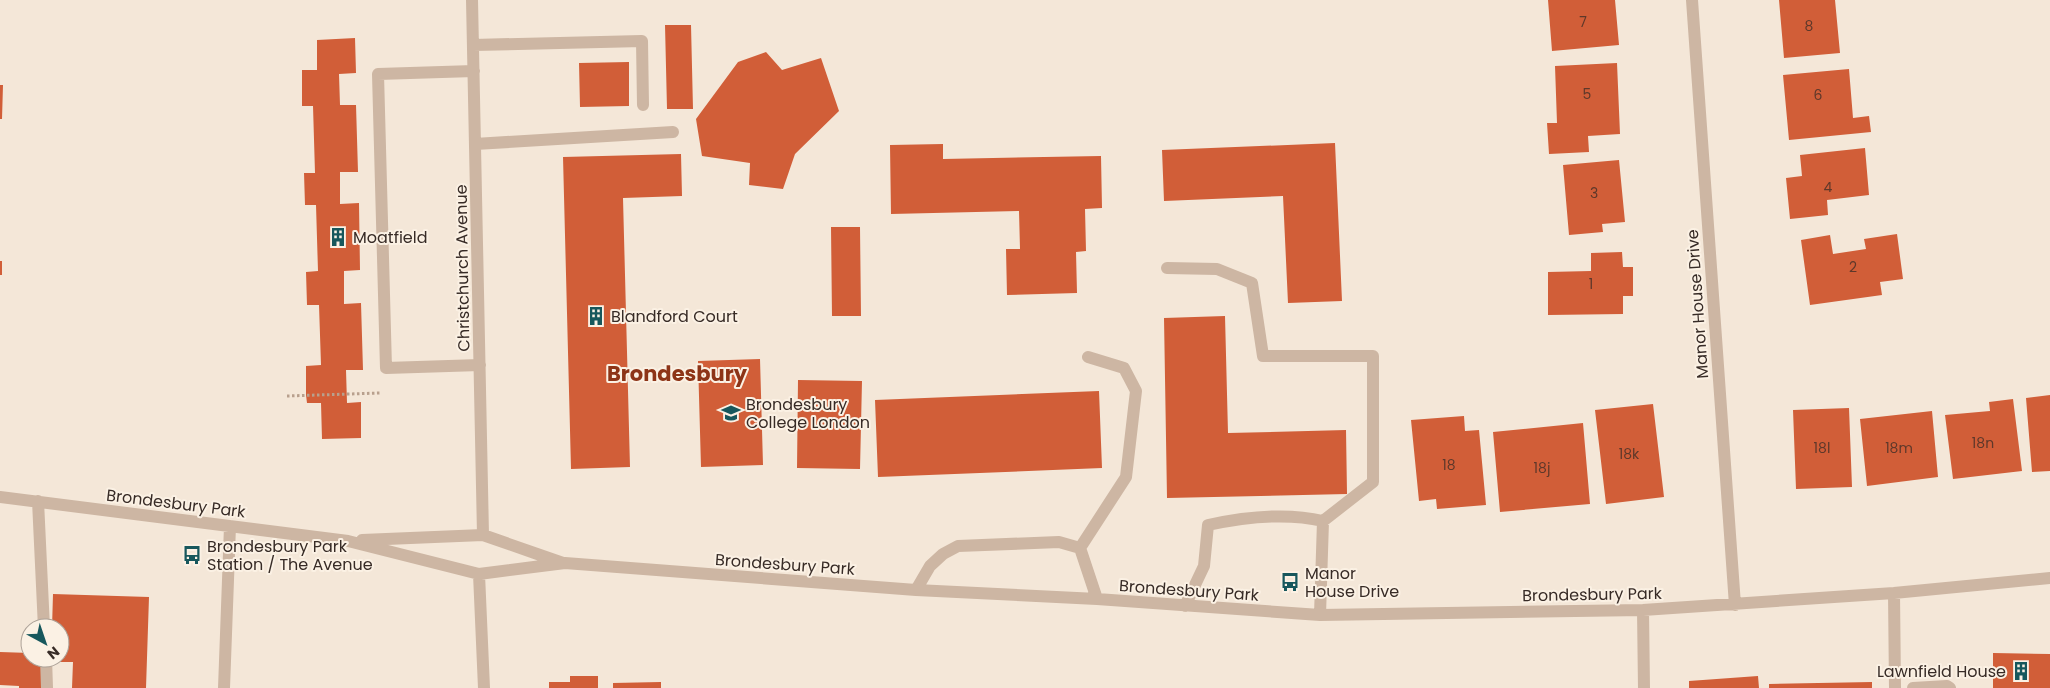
<svg xmlns="http://www.w3.org/2000/svg" width="2050" height="688" font-family="Poppins,sans-serif">
  <style>
    .building { fill: #d15e38 }
    .lines { fill: none; stroke-linecap: round; stroke-linejoin: round }
    .path { stroke: #b8a08d; stroke-width: 3; stroke-dasharray: 2.5 2.5; stroke-linecap: butt }
    .minor { stroke: #cdb6a3; stroke-width: 12 }
    .labels { text-anchor: middle; stroke-width: 4; stroke-linejoin: round; paint-order: stroke }
    .number-label { font-size: 14px; fill: #5e382a }
    .poi-label { font-size: 16px; fill: #372b26; stroke: #fbf1e4; text-anchor: start }
    .street-label { font-size: 16px; fill: #372b26; stroke: #fbf1e4 }
    .district-label { font-size: 21px; font-weight: bold; fill: #8d3417; stroke: #fbf1e4 }
  </style>
  <rect width="100%" height="100%" fill="#f4e7d8"/>
  <path class="building" d="M1548 0H1615L1619 45 1552 51Z
    M1779 0H1835L1840 53 1784 58Z
    M665 25H691L693 109H667Z
    M355 38 356 73 339 74 340 105H356L358 172H340V204L359 203 360 270 344 271V304L361 303 363 370H346L347 403 361 402V438L322 439 321 403H307L306 395V366L321 365 319 305H307L306 272 318 271 316 205H305L304 173H315L313 106H302V70H317V40Z
    M766 52 782 70 821 58 839 111 795 154 783 189 749 185 750 163 702 156 696 119 738 62Z
    M629 62V106L580 107 579 63Z
    M1617 63 1620 134 1588 136 1589 152 1549 154 1547 123H1557L1555 66Z
    M1849 69 1853 118 1869 116 1871 132 1789 140 1783 75Z
    M0 85H3L2 119H0Z
    M1335 143 1342 301 1288 303 1283 196 1164 201 1162 150Z
    M943 144V159L1101 156 1102 208 1085 209 1086 251 1076 252 1077 293 1007 295 1006 249H1020L1019 211 891 214 890 145Z
    M1865 148 1869 195 1827 200 1828 215 1790 219 1786 178 1802 176 1800 155Z
    M681 154 682 196 623 198 630 467 571 469 563 157Z
    M1619 160 1625 222 1602 224 1603 232 1569 235 1563 165Z
    M831 227H860L861 316H832Z
    M1897 234 1903 279 1880 282 1882 295 1810 305 1801 240 1830 235 1833 254 1866 249 1864 239Z
    M1622 252 1623 267H1633V296H1623V314L1548 315V272L1591 271V253Z
    M0 261H2V275H0Z
    M1225 316 1228 433 1346 430 1347 494 1167 498 1164 318Z
    M760 359 763 465 701 467 698 361Z
    M798 380 862 381 860 469 797 468Z
    M1099 391 1102 468 878 477 875 400Z
    M2050 395V471L2032 472 2026 398Z
    M2013 399 2022 471 1953 479 1945 415 1990 411 1989 402Z
    M1653 404 1664 497 1606 504 1595 410Z
    M1849 408 1852 487 1796 489 1793 410Z
    M1932 411 1938 477 1867 486 1860 419Z
    M1464 416 1465 431 1479 430 1486 505 1437 509 1436 499 1419 501 1411 420Z
    M1583 423 1590 504 1500 512 1493 432Z
    M53 594 149 597 146 688H72L73 662H50L51 658H60V628H52Z
    M0 652 30 653V658H42L41 688H19V686L0 685Z
    M1993 653 2050 654V688H1993Z
    M570 676H598V688H549V682H570Z
    M1758 676 1759 688H1689V681Z
    M661 682V688H613V683Z
    M1872 682V688H1769V684Z"/>
  <g class="lines">
    <path class="path" d="M287 396 380 393"/>
    <path class="minor" d="M472 0 483 535
      M1692 0 1735 605
      M473 45 642 41 643 105
      M474 71 378 74 386 368 480 365
      M475 144 673 132
      M1167 268 1217 269 1252 283 1263 356H1373V482L1323 521 1320 615
      M0 497 348 541 479 574 565 563 916 590 1097 599 1320 615 1643 610 1894 593 2050 578
      M38 501 44 628
      M362 540 483 535 563 563
      M1080 548 1097 599
      M479 574 484 688
      M916 590 930 566 943 554 958 546 1059 542 1080 548 1126 477 1136 391 1124 368 1088 357
      M1894 593 1895 688
      M1185 606 1204 566 1208 525C1245 517 1285 512 1323 521
      M1643 610 1644 688
      M46 658 47 688
      M224 688 230 526
      M1913 688 1947 686 1950 688"/>
  </g>
  <defs>
    <g id="building-bare" transform="scale(1.5)"><path d="M-4-6H4V6H1V3H-1V6H-4ZM-2.5-4.3h1.7v1.8h-1.7ZM.8-4.3h1.7v1.8H.8ZM-2.5-1h1.7V.8h-1.7ZM.8-1h1.7V.8H.8Z" fill="#17575c" stroke="#fbf1e4" stroke-width="2.5" paint-order="stroke"/></g>
    <g id="school-bare" transform="scale(1.5)"><path d="M0-5L7-2L0 1L-7-2ZM-4 1L0 2.5L4 1V4Q0 6-4 4Z" fill="#17575c" stroke="#fbf1e4" stroke-width="2.5" paint-order="stroke"/></g>
    <g id="bus-bare" transform="scale(1.5)"><path d="M-5-6H5V4H4V6H2V4H-2V6H-4V4H-5ZM-3.5-4V0h7V-4ZM-3.5 1.2v1.5H-2V1.2ZM2 1.2v1.5H3.5V1.2Z" fill="#17575c" stroke="#fbf1e4" stroke-width="2.5" paint-order="stroke"/></g>
  </defs>
  <g fill-rule="evenodd">
    <use href="#building-bare" x="338" y="237"/>
    <use href="#building-bare" x="596" y="316"/>
    <use href="#school-bare" x="731" y="413"/>
    <use href="#bus-bare" x="192" y="555"/>
    <use href="#bus-bare" x="1290" y="582"/>
    <use href="#building-bare" x="2021" y="671"/>
  </g>
  <g class="labels">
    <g class="number-label">
      <text x="1583" y="27">7</text>
      <text x="1809" y="31">8</text>
      <text x="1587" y="99">5</text>
      <text x="1818" y="100">6</text>
      <text x="1828" y="192">4</text>
      <text x="1594" y="198">3</text>
      <text x="1853" y="272">2</text>
      <text x="1591" y="289">1</text>
      <text x="1983" y="448">18n</text>
      <text x="1822" y="453">18l</text>
      <text x="1899" y="453">18m</text>
      <text x="1629" y="459">18k</text>
      <text x="1449" y="470">18</text>
      <text x="1542" y="473">18j</text>
    </g>
    <g class="poi-label">
      <text x="353" y="243">Moatfield</text>
      <text x="611" y="322">Blandford Court</text>
      <text x="746" y="410">Brondesbury<tspan x="746" dy="18">College London</tspan></text>
      <text x="207" y="552">Brondesbury Park<tspan x="207" dy="18">Station / The Avenue</tspan></text>
      <text x="1305" y="579">Manor<tspan x="1305" dy="18">House Drive</tspan></text>
      <text x="2006" y="677" text-anchor="end">Lawnfield House</text>
    </g>
    <g class="street-label">
      <text transform="translate(462 268) rotate(-91)" y="6">Christchurch Avenue</text>
      <text transform="translate(1697 304) rotate(-94)" y="6">Manor House Drive</text>
      <text transform="translate(176 503) rotate(7)" y="6">Brondesbury Park</text>
      <text transform="translate(785 564) rotate(4)" y="6">Brondesbury Park</text>
      <text transform="translate(1189 590) rotate(4)" y="6">Brondesbury Park</text>
      <text transform="translate(1592 594) rotate(-1)" y="6">Brondesbury Park</text>
    </g>
    <g class="district-label">
      <text x="677" y="381">Brondesbury</text>
    </g>
  </g>
  <g transform="translate(45 643) rotate(140)"><circle r="24" fill="#fbf1e4" stroke="#ada298"/>
  <path d="M0-4L9 19L0 12L-9 19Z" fill="#17575c"/>
  <text y="-8" font-size="14" font-weight="bold" text-anchor="middle" fill="#372b26">N</text>
  </g>
</svg>
